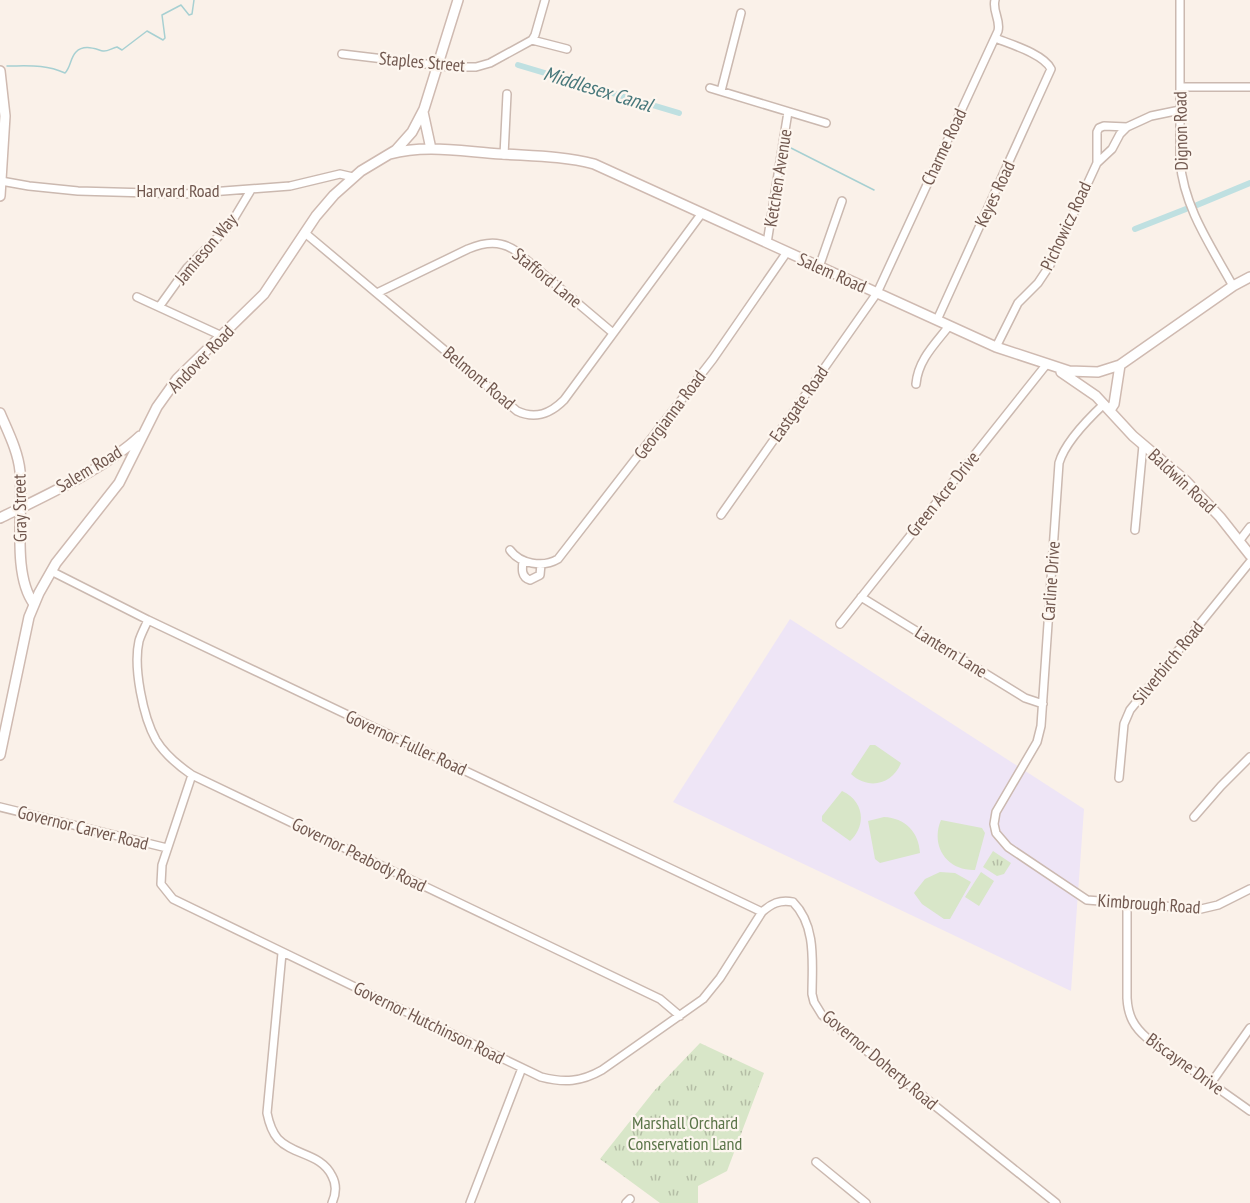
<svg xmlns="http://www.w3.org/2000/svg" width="1250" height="1203" font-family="'PT Sans Narrow',sans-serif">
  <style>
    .education { fill: #eee5f6 }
    .park { fill: url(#park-tufts) }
    .pitch { fill: #d8e6c8 }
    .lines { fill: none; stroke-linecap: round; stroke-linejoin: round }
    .stream { stroke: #a7d0d2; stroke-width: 1.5 }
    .canal { stroke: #bfe0e1; stroke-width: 6 }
    .street-casing { stroke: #cbb9b0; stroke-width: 10 }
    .secondary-casing { stroke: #cfbab1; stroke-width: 12 }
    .street { stroke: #fff; stroke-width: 7 }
    .secondary { stroke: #fff; stroke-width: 9 }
    .labels { text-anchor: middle; stroke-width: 4.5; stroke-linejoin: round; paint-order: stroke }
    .street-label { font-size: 18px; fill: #71584f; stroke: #fdf6ef }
    .park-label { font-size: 18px; fill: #5b7549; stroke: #fdf6ef }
    .water-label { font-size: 20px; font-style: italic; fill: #48787b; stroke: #fdf6ef }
  </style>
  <defs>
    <pattern id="park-tufts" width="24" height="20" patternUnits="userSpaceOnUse" patternTransform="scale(1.5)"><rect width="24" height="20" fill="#d8e6c8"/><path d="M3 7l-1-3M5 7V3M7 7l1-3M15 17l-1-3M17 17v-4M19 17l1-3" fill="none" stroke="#b4bda5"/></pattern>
  </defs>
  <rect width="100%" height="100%" fill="#faf1e9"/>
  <path class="education" d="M790 619 1084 809 1071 991 673 802Z"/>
  <path class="park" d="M993 851 1011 863 1004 874 997 876 983 867Z
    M700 1043 764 1073 727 1171 698 1186V1203H660L600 1159 654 1091Z"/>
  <path class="pitch" d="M870 745H875L901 763C892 785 868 790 851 774Z
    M842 791C864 801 867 825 850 841L822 821V816Z
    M884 817C905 818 919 832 920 853L880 863 875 859 868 821Z
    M941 820 982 828 985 833 975 870C947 871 930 846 941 820Z
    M940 872 955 873 971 882 950 919H944L922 904 914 893 925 879Z
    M981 872 994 881 979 906 965 897Z"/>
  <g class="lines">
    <path class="stream" d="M7 66C28 66 45 64 65 73 71 67 70 58 76 52 84 44 95 49 103 51 107 52 112 48 117 47L122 50 147 31 163 40 165 38 162 15 181 5 189 15 192 14 194 0
      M789 147 874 190"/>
    <path class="canal" d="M518 65 679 113
      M1197 205 1250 183
      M1135 229 1186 209"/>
    <g class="street-casing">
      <path id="street" d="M1180 0V161C1184 208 1211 246 1233 286
        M532 40 535 35 545 0
        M342 54 451 67H476L490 63 532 40 567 49
        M1180 87H1250
        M710 88 826 123
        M721 91 741 13
        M1104 126 1127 127 1120 134 1112 149 1097 163V132L1099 128Z
        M1127 127 1151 116 1180 110
        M504 155 507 94
        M1 181 29 186 78 191 184 194 290 186 340 174 353 177
        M305 233 517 411C536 420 551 413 564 400L702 213
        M767 243 788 112
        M819 267 842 201
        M377 293 468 249C485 242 500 240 516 251L613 333
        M137 297 222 336
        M159 307 187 268 230 225 251 190
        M937 320 1051 69C1044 54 1010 44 995 38
        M996 347 1018 303 1038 283 1050 265 1097 163
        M916 384C918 360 935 344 949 326
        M1104 404C1088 419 1065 442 1059 463L1041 726 1037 742 996 812 994 824 996 833 1008 847 1087 900 1201 909 1218 905 1250 889
        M721 515 877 293 998 31C1001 20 992 11 995 0
        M1135 530 1143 445
        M1240 540 1250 527
        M510 550C520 564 543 568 558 559L713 359 787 252
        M523 561C522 569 521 577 530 580L540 575 541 564
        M51 571 148 620 762 912
        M861 597 1025 698 1043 704
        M148 620C145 627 141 634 139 641 133 667 143 717 156 740 165 755 179 766 192 775L660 999 680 1016
        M840 624 1046 365
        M192 775 162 865 161 884 173 899 541 1077C564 1083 581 1082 602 1070L703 999 720 978 762 912C771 904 780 899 793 902 817 926 812 964 812 994L814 1002 822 1015 1056 1203
        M1119 778 1124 724 1130 710 1250 562
        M0 807 167 848
        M1194 817 1221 786 1250 757
        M1127 903V998C1128 1016 1134 1027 1147 1038L1250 1111
        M282 953 267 1113C269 1123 272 1132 278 1139 294 1156 321 1153 332 1176 337 1185 336 1194 332 1203
        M1211 1083 1250 1028
        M816 1162 866 1203
        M470 1203 522 1068
        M626 1203 630 1199"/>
    </g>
    <g class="secondary-casing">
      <path id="secondary" d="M0 71 5 116 0 196
        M423 112 431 149
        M390 154C426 144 465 152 502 154 532 156 564 156 594 164L996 347 1069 371 1098 372 1120 365 1233 286 1250 277
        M1061 372 1096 396 1133 436 1186 481 1220 517 1250 555
        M1110 410 1114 404 1120 365
        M0 413C8 432 18 451 20 471 24 508 11 573 34 604
        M0 518C43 497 106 468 140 436
        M0 755 29 617 39 593 56 563 119 483 157 407 177 379 264 294 316 216 334 195 361 171 396 150 412 132 424 109 458 0"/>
    </g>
    <use href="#street" class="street"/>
    <use href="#secondary" class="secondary"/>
  </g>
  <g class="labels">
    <g class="street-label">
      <text transform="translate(422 62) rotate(5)" y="6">Staples Street</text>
      <text transform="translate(1181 131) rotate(-91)" y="6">Dignon Road</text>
      <text transform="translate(944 147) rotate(-65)" y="6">Charme Road</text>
      <text transform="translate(778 178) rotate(-81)" y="6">Ketchen Avenue</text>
      <text x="178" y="197">Harvard Road</text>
      <text transform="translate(995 194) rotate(-65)" y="6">Keyes Road</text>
      <text transform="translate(1066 226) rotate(-65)" y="6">Pichowicz Road</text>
      <text transform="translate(206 249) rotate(-50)" y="6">Jamieson Way</text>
      <text transform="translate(832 273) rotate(24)" y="6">Salem Road</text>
      <text transform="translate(547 278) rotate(39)" y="6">Stafford Lane</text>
      <text transform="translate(201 359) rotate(-46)" y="6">Andover Road</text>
      <text transform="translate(479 378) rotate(40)" y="6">Belmont Road</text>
      <text transform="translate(799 404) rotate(-55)" y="6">Eastgate Road</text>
      <text transform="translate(670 415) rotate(-53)" y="6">Georgianna Road</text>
      <text transform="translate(89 469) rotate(-31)" y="6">Salem Road</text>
      <text transform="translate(1182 481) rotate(43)" y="6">Baldwin Road</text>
      <text transform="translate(943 494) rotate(-51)" y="6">Green Acre Drive</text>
      <text transform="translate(20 508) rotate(-91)" y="6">Gray Street</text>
      <text transform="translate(1051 581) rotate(-86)" y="6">Carline Drive</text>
      <text transform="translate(951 652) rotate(32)" y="6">Lantern Lane</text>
      <text transform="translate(1168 663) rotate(-51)" y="6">Silverbirch Road</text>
      <text transform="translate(406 743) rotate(25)" y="6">Governor Fuller Road</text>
      <text transform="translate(83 828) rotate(14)" y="6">Governor Carver Road</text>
      <text transform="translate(359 855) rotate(26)" y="6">Governor Peabody Road</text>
      <text transform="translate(1149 904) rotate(4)" y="6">Kimbrough Road</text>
      <text transform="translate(429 1023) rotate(26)" y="6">Governor Hutchinson Road</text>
      <text transform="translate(880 1060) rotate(40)" y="6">Governor Doherty Road</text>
      <text transform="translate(1185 1064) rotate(36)" y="6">Biscayne Drive</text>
    </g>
    <g class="park-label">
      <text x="685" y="1129">Marshall Orchard<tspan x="685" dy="21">Conservation Land</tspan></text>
    </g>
    <g class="water-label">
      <text transform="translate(598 89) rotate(17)" y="7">Middlesex Canal</text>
    </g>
  </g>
</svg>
